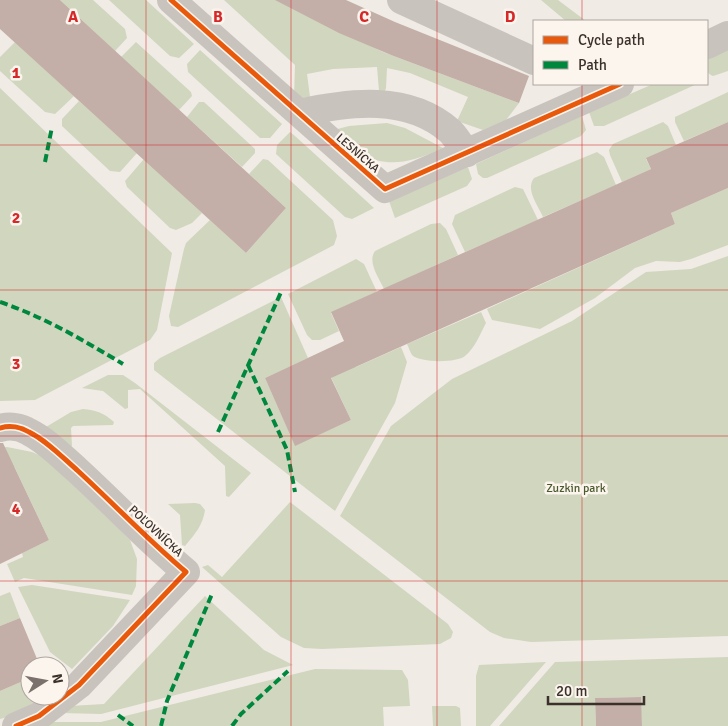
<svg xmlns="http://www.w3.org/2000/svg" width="728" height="726" font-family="Signika,sans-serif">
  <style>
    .green { fill: #d1d6bf }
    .building { fill: #c3afa7 }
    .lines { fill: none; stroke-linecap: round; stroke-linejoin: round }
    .minor { stroke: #c9c3be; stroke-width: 28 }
    .quiet { stroke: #00873e; stroke-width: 4; stroke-dasharray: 8 4; stroke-linecap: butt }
    .cycleway-casing { stroke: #fbf5ee; stroke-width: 8 }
    .cycleway { stroke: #e8590c; stroke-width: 5 }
    .grid { fill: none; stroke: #d62828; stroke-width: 1; stroke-opacity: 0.55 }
    .labels { text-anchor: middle; stroke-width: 5; stroke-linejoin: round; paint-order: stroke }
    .street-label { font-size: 12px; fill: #3b302b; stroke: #fbf5ee }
    .park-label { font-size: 12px; fill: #4a5a2e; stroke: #fbf5ee }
    .grid-label { font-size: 16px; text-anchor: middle; font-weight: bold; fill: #d62828; stroke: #fbf5ee; stroke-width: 5; stroke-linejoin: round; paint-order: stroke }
  </style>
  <rect width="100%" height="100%" fill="#f0ebe5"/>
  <path class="green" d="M60 0H93L125 29 127 38 115 51Z
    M109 0H146L194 44 179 58 170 56Z
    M224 0H277L383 52 519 103 506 120 483 130 457 121 468 97 410 73 387 68 386 88 385 91H379L377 67 333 69 307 74 310 97 294 99 295 65Z
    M541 0H558L586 21H566Z
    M15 42 74 96 55 114 45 112 0 71V57Z
    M136 42 191 92 192 96 179 110 121 57Z
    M200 50 282 124 270 138H260L188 72 187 64Z
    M728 50V71L713 76C705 73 707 67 707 59Z
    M653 84H697L604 126H594L589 112Z
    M0 88 172 253 157 330 150 340 35 400 0 401Z
    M728 92V122L684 141 675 122V117Z
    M79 101 137 153 120 172 110 171 62 126V119Z
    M199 102H204L255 149V153L242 167 187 117Z
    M582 116 586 130 581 136 487 178H483L478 174 476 164Z
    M663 122 668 126 676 145 646 159 651 169 622 182 610 155 609 150 613 144Z
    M387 123 405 128 443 148C393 171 372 167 330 131L349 126Z
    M290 132 295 136 374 208 352 219 345 217 276 154 277 145Z
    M597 152 604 157 616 185 543 217C538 205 525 190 534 178Z
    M144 159 202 213 192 223 176 230 170 228 127 187 125 181Z
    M263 159 268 160 333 220 337 236 334 245 178 327 171 326 169 316 184 249 186 243 210 220 246 253 286 208 249 174Z
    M468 167 472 179 467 186 395 218 389 201Z
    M515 187 523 189 538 220 465 252 452 224 455 215Z
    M728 188V245L691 259 680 262 656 261 635 268 595 298 540 329 492 320 487 309 675 224 671 213Z
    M440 223 446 229 458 255 384 289C379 278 367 262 375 251L431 224Z
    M728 256V636L531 642 504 638 490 632 340 516 391 426 452 379 572 321 646 272 691 269Z
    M356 259 364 264 377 292 331 313 339 331 320 340H312L307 335 288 294Z
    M281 297 308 358 265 378 295 445 351 420 330 375 355 364 356 367 401 347 407 362 395 403 335 511 154 370V363L160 358Z
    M481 312 486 323C480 334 475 348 465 356 457 363 420 363 412 355 410 352 409 348 407 344Z
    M108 375H123L135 383 251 473 229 497 226 496 225 466 140 389 128 390V408L125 409 103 391 82 388Z
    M83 409C96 410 104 413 114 422L113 425 73 426 71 428 72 446 69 447 46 427 71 412Z
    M7 447 32 452 46 458 130 540 137 559 136 586 132 595 24 578 15 582 7 564 23 557 22 553 49 540 15 468 0 448Z
    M290 502 448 624 453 632 451 638 440 644 322 649 304 648 281 637 202 567 208 565 222 577Z
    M195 503 200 504 205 510C203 525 195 534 185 546L182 545 180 515 168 504Z
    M32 585 130 600 113 626 72 669 50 652 18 587Z
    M10 592 20 618 0 626V596Z
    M205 596 264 650 293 665 101 714 61 713 70 706 104 704Z
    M728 657V726H642L640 697 595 698 596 726H499L555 662Z
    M546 662 490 726H476V676L479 665Z
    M315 669 402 670 408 680 410 706 383 707 384 726H43L50 722H101Z
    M30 678V696H44L19 714 0 719V691Z
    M432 706H456L460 708 461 726H433Z"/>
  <path class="building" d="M0 0H60L286 208 246 253 0 29Z
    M275 0H346L395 22 529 76 519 103 391 55 339 33Z
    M728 122V188L671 213 675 224 331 378 351 420 295 446 265 378 344 341 331 312 651 169 646 158Z
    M0 443H3L49 540 0 564Z
    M20 618 40 666H30V678L0 691V626Z
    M641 697 642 726H596L595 698Z"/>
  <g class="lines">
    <path class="minor" d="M171 0 385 189 620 84
      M401 0 534 61
      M707 45 728 35
      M299 113C349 102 408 94 450 131 456 137 461 146 467 153
      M0 428C10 425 21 427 29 432 47 441 62 457 77 470 114 504 148 540 186 572L79 685 39 716 16 726"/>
    <path class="quiet" d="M45 162 52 127
      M0 302C44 317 83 340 123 364
      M248 365 287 450 295 492
      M218 432 282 290
      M118 715 133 726
      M161 726 167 701 212 594
      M232 726 241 714 288 671"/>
    <g class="cycleway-casing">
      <path id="cycleway" d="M171 0 385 189 620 84
        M0 428C10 425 21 427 29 432 47 441 62 457 77 470 114 504 148 540 186 572L79 685 39 716 16 726"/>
    </g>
    <use href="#cycleway" class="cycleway"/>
  </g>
  <path class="grid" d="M146 0V726M291 0V726M437 0V726M582 0V21M582 84V726M0 145H728M0 290H728M0 436H728M0 581H728"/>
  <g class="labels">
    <g class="street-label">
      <text transform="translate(358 153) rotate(41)" y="4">LESNÍCKA</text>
      <text transform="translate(156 531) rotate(43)" y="4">POĽOVNÍCKA</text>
    </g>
    <g class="park-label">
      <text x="576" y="492">Zuzkin park</text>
    </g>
  </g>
  <g class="grid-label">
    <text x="73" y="22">A</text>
    <text x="218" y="22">B</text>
    <text x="364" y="22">C</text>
    <text x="510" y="22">D</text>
    <text x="16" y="78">1</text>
    <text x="16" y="223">2</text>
    <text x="16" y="369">3</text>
    <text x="16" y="514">4</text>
  </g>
  <rect x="533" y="20" width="175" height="65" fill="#fbf5ee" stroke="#aea6a0"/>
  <rect x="543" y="36" width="25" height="8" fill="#e8590c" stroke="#aea6a0"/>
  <text x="578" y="45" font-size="15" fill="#3b302b">Cycle path</text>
  <rect x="543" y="61" width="25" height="8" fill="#00873e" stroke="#aea6a0"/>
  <text x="578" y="70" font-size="15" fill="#3b302b">Path</text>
  <g transform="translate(45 681) rotate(79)"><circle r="24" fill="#fbf5ee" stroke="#aea6a0"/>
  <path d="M0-4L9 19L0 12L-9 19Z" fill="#7a716c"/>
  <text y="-8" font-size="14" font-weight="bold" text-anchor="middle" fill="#3b302b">N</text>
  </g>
  <path d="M548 696v8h96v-8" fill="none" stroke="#3b302b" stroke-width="2.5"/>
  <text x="556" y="696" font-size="15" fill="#3b302b" stroke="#fbf5ee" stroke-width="4" paint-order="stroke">20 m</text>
</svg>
